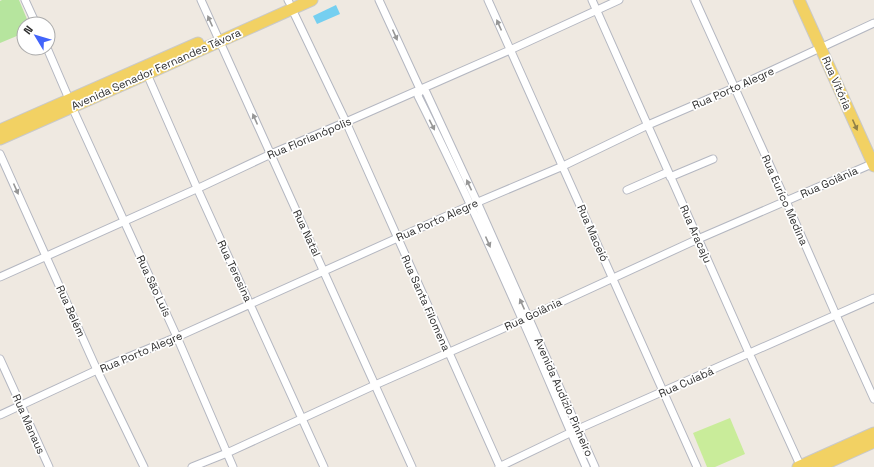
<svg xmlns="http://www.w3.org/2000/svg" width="874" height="467" font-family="'Space Grotesk',sans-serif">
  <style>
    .green { fill: #b6e59e }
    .pitch { fill: #c9ec9a }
    .water { fill: #75cff0 }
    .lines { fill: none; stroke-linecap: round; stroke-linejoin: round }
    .street-casing { stroke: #b4b7c1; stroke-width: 9 }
    .primary-casing { stroke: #c9c9c9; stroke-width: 13 }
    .street { stroke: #fff; stroke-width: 7 }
    .primary { stroke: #f2d163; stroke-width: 11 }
    .oneway { fill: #969696 }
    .oneway2 { fill: #908048 }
    .labels { text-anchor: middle; stroke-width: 3.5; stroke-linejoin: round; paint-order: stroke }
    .street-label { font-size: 11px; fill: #2e2e2e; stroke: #fff }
  </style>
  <rect width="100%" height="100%" fill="#efe9e1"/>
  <path class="green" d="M2 0H19L29 24H24V33L0 43V1Z"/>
  <path class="pitch" d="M730 418 745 454 715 467H707L693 433Z"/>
  <path class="water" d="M336 5 340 14 317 24 313 16Z"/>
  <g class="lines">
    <g class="street-casing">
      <path id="street" d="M25 0 36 24
        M201 0 412 467
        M288 0 289 2
        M379 0 420 89 426 92 477 202 595 467
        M488 0 697 467
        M592 0 749 353 801 467
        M695 0 786 201 836 315 874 399
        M292 9 346 122 500 467
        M47 48 69 99
        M147 74 197 188 324 467
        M420 89 418 96C455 170 489 244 522 319 544 368 564 418 586 467
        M72 107 177 337 233 467
        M0 154 97 370 144 467
        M670 177 713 159
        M627 190 668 172
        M0 277 203 186 271 154 346 122 510 50 619 0
        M0 359 49 467
        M0 415 97 370 177 337 471 205 563 166 648 125 734 88 874 23
        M192 467 227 453 375 385 522 320 698 239 874 163
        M499 467 578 429 874 298"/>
    </g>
    <g class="primary-casing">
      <path id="primary" d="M799 0 874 166
        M0 130 198 43
        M0 139 147 74 312 0
        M798 467 874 433
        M818 467 874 442"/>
    </g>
    <use href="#street" class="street"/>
    <use href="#primary" class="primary"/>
  </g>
  <defs><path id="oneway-solid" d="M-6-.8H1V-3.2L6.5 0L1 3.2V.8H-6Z"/></defs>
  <g class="oneway">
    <use href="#oneway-solid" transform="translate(210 21) rotate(-114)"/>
    <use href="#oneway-solid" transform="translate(499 25) rotate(-114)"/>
    <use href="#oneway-solid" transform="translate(395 35) rotate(66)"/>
    <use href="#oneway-solid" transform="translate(255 119) rotate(-114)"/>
    <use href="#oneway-solid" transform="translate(432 125) rotate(63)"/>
    <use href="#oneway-solid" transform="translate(469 185) rotate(-115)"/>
    <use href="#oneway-solid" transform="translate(16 189) rotate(66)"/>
    <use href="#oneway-solid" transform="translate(488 242) rotate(66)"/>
    <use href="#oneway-solid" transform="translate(522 304) rotate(-114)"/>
  </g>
  <use class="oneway2" href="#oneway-solid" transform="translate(855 125) rotate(66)"/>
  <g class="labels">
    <g class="street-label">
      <text transform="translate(156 69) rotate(-24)" y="4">Avenida Senador Fernandes Távora</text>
      <text transform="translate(837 83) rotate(66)" y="4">Rua Vitória</text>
      <text transform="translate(733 88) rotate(-24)" y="4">Rua Porto Alegre</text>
      <text transform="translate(309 138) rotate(-23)" y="4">Rua Florianópolis</text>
      <text transform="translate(829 182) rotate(-24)" y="4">Rua Goiânia</text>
      <text transform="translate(785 200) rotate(66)" y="4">Rua Euríco Medina</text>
      <text transform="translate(437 220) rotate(-24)" y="4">Rua Porto Alegre</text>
      <text transform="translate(307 233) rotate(65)" y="4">Rua Natal</text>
      <text transform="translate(593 233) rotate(66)" y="4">Rua Maceió</text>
      <text transform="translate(696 234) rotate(66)" y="4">Rua Aracaju</text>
      <text transform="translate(235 271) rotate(65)" y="4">Rua Teresina</text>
      <text transform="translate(154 286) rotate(65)" y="4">Rua São Luís</text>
      <text transform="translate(426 303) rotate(66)" y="4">Rua Santa Filomena</text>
      <text transform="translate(71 311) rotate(66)" y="4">Rua Belém</text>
      <text transform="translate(533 314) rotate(-25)" y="4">Rua Goiânia</text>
      <text transform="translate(141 352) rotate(-23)" y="4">Rua Porto Alegre</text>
      <text transform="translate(686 382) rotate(-24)" y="4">Rua Cuiabá</text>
      <text transform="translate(564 397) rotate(66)" y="4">Avenida Audízio Pinheiro</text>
      <text transform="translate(29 424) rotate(66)" y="4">Rua Manaus</text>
    </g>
  </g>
  <g transform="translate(36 36) rotate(308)"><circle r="19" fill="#ffffff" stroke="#ababab"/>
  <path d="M0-3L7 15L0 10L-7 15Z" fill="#4264fb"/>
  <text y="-6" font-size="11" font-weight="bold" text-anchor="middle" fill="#2e2e2e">N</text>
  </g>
</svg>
